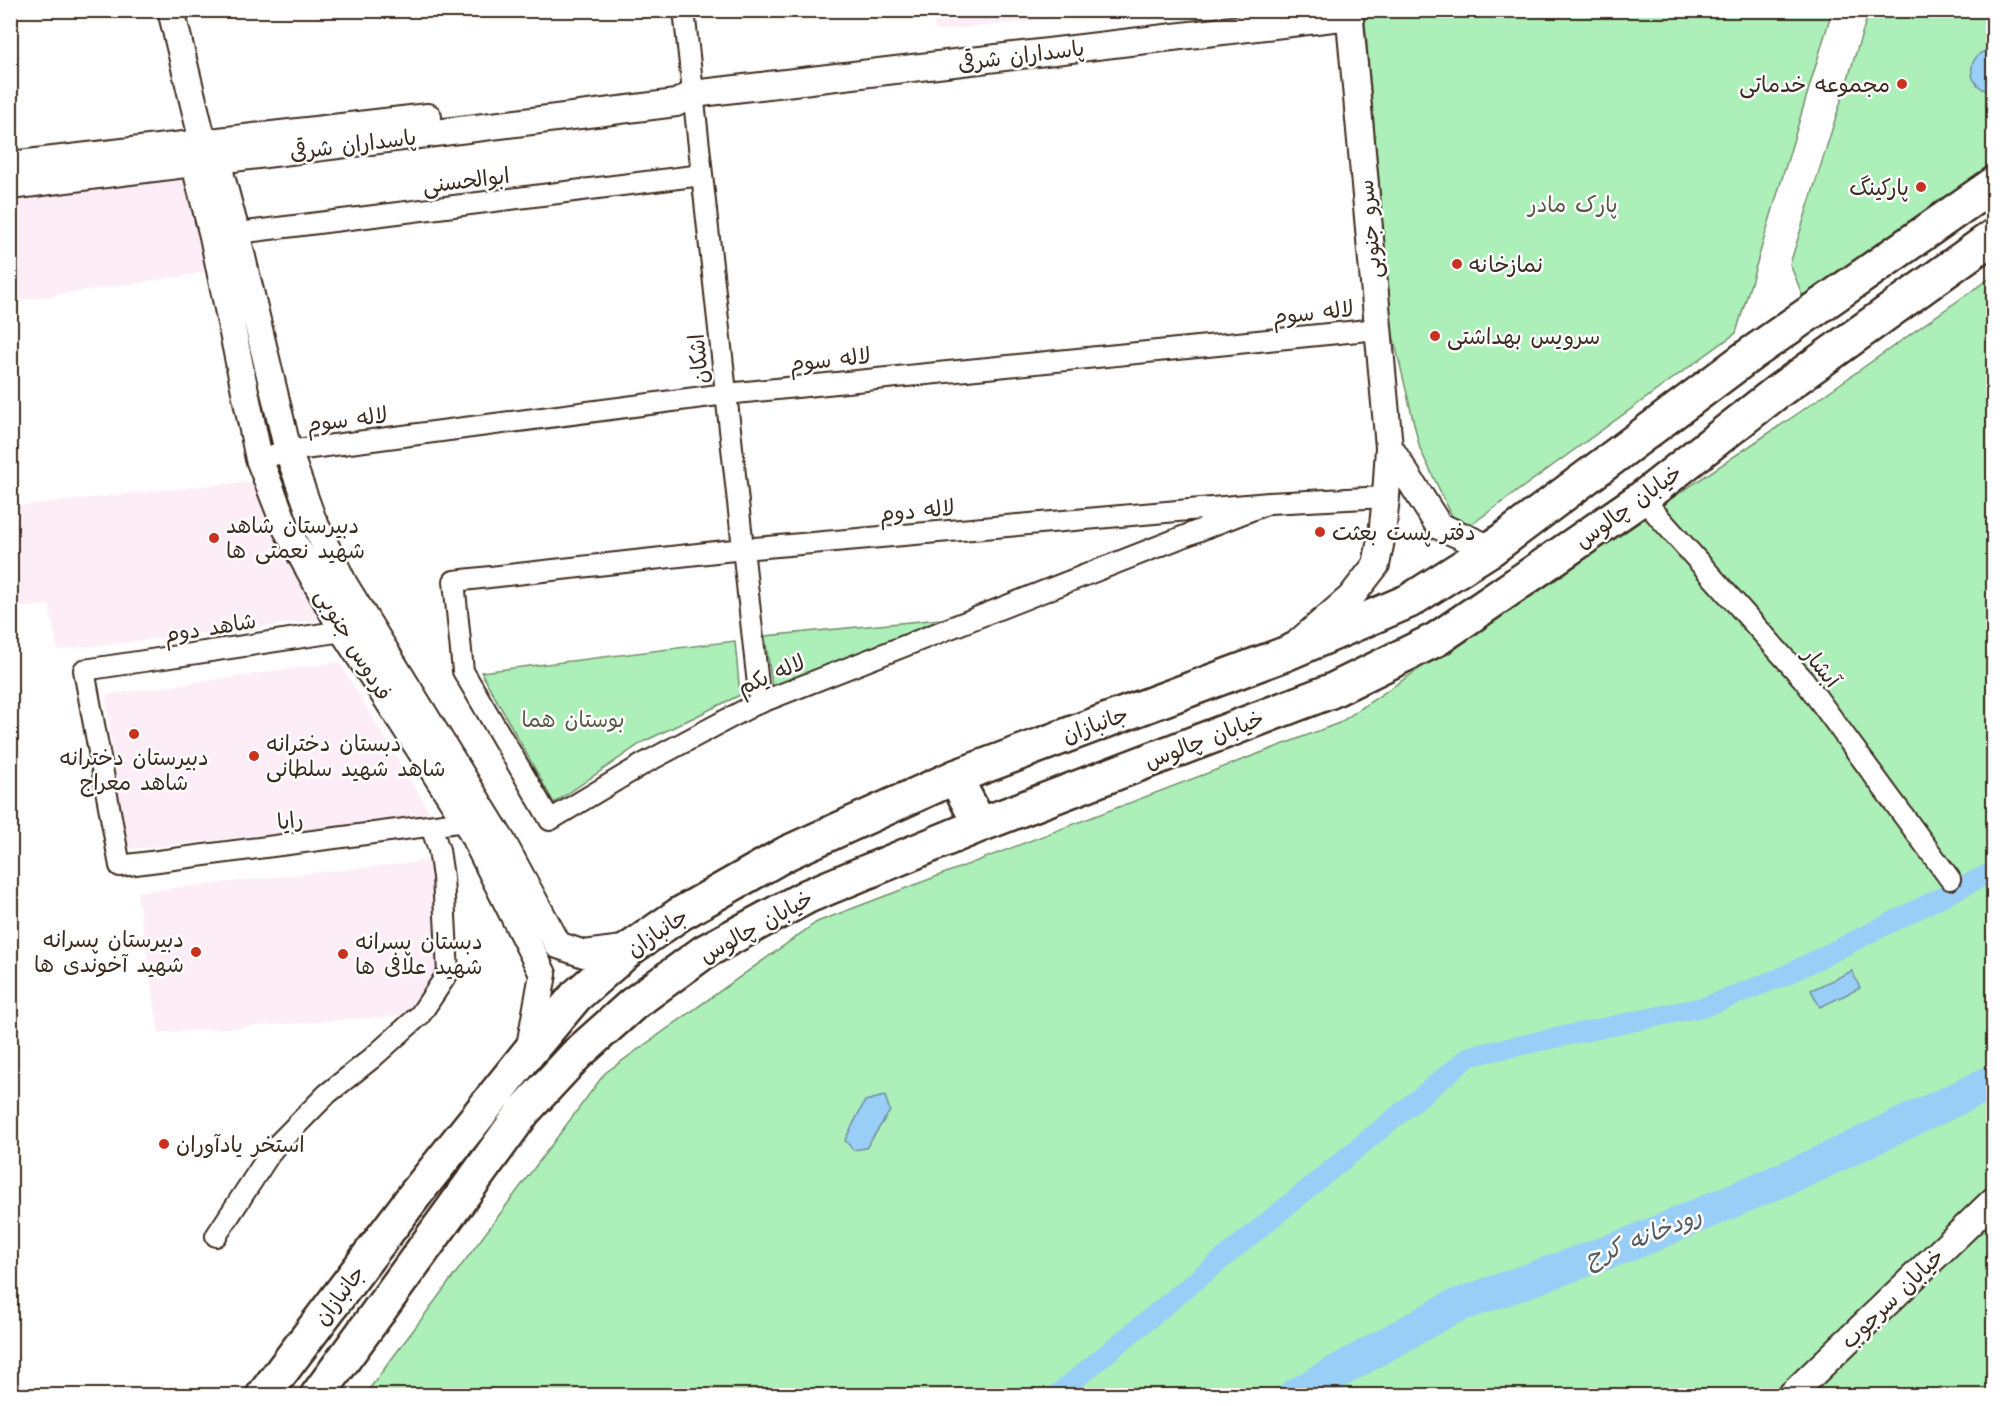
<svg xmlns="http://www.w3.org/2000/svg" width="2004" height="1406" font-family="'Architects Daughter','Playpen Sans Arabic',sans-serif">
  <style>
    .built { fill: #fdedf7 }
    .green { fill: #acefb8; stroke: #748c6b; stroke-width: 1.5 }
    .water { fill: #99cef7; stroke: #738ca0; stroke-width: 1.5 }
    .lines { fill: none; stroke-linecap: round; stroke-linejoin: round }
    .canal { stroke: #99cef7; stroke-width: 20 }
    .river { stroke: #99cef7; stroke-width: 34 }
    .minor-casing { stroke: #3b2a1e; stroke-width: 24 }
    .tertiary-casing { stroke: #3b2a1e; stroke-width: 30 }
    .trunk-casing { stroke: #3b2a1e; stroke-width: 38 }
    .minor { stroke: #fff; stroke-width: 20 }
    .tertiary { stroke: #fff; stroke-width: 26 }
    .trunk { stroke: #fff; stroke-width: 33 }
    .poi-dot { fill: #c8321e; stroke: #fff; stroke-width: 2 }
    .labels { text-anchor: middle; stroke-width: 5; stroke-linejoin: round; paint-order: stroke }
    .street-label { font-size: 22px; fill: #3b2a1e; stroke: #fff }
    .poi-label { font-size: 22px; fill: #3b2a1e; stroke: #fff; text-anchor: start }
    .park-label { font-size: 22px; fill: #575b44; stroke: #fff }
    .water-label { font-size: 24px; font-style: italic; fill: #575b5f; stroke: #fff }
  </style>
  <rect width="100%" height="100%" fill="#fff"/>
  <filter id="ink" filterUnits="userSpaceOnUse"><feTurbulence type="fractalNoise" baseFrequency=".0167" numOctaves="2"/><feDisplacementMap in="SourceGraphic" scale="12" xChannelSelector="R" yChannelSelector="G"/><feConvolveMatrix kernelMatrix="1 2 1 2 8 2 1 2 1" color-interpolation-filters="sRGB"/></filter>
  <g filter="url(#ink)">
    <path class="built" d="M933 10H1129V11L935 31Z
      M189 175 209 272 11 302V201Z
      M257 481 328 619 58 650 49 605 11 608 10 507 143 492Z
      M339 662 432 816 124 850 106 695Z
      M434 860 441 972 411 1015 159 1033 137 892Z"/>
    <path class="green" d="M1364 11H1832L1736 333 1472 524 1453 518 1420 449 1392 331Z
      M1869 11H1993V184L1805 302 1790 264Z
      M1993 276V1395L364 1396 605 1073 817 922 1339 723 1800 412Z
      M982 615 773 693 765 636Z
      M735 641 740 695 643 742 554 803 481 672Z"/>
    <path class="water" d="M1993 49V92C1965 89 1964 52 1993 49Z
      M1852 971 1860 988 1820 1007 1811 990Z
      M885 1096 890 1111 866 1148 853 1150 845 1140 865 1101Z"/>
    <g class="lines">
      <path class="canal" d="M1055 1396 1470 1056 1707 1006 1782 977 1994 871"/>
      <path class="river" d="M1294 1396 1451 1308 1633 1243 1810 1168 1994 1081"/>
      <g class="minor-casing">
        <path id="minor" d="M684 10 760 703
          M222 235 702 175
          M259 459 288 451 726 394 1378 329
          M1642 498 1804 680 1950 879
          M1269 503 754 705 645 763 550 820 463 671 454 581 743 549 1269 503 1386 497
          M343 631 84 670 120 866 466 821
          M216 1236 273 1149 327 1094 371 1059 420 1015 448 973 443 877 439 850 431 826"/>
      </g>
      <g class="tertiary-casing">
        <path id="tertiary" d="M171 10 203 142 217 161 236 232 288 451 312 518 344 584 502 841 558 945 584 954 631 948
          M201 148 195 165 213 236 259 459 286 528 343 631 466 821 543 974 529 1052
          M10 165 428 117
          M10 186 676 103 693 94 1350 16
          M1389 447 1439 526 1491 549
          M1300 641 1351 597 1376 565 1382 535 1386 497 1389 447 1349 10
          M1790 1396 1994 1200"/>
      </g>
      <g class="trunk-casing">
        <path id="trunk" d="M955 777 980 825
          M263 1396 417 1192 529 1052 576 996 631 948 680 914 787 853 955 777 1285 654 1409 601 1491 549 1751 354 1994 184
          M317 1396 524 1111 576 1055 633 1004 704 952 808 896 980 825 1331 691 1437 639 1642 498 1777 392 1994 236"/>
      </g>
      <use href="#minor" class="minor"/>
      <use href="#tertiary" class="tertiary"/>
      <use href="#trunk" class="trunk"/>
    </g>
  </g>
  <g class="poi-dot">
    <circle cx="1902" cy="84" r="6"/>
    <circle cx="1921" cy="187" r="6"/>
    <circle cx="1457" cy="264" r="6"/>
    <circle cx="1435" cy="336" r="6"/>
    <circle cx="1320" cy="532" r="6"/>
    <circle cx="214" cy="538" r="6"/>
    <circle cx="134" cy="734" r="6"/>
    <circle cx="254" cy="756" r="6"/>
    <circle cx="196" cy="952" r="6"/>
    <circle cx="343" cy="954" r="6"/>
    <circle cx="164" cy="1144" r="6"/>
  </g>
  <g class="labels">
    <g class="street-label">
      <text transform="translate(1021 55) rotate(-7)" y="8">پاسداران شرقی</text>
      <text transform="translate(353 144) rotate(-7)" y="8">پاسداران شرقی</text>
      <text transform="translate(466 180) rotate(-7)" y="8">ابوالحسنی</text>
      <text transform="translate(1369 229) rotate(-95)" y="8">سرو جنوبی</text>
      <text transform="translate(1313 312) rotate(-6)" y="8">لاله سوم</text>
      <text transform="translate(698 359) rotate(-96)" y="8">اشکان</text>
      <text transform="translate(830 359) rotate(-6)" y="8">لاله سوم</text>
      <text transform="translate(347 419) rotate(-7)" y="8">لاله سوم</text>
      <text transform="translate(1628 506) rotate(-36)" y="8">خیابان چالوس</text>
      <text transform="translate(917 510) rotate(-5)" y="8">لاله دوم</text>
      <text transform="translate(210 627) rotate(-9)" y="8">شاهد دوم</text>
      <text transform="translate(354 644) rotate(59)" y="8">فردوس جنوبی</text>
      <text transform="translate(1822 667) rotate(51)" y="8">آبشار</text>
      <text transform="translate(771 674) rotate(-23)" y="8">لاله یکم</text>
      <text transform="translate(1095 724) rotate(-20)" y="8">جانبازان</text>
      <text transform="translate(1204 739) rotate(-21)" y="8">خیابان چالوس</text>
      <text transform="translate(290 820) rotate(-7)" y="8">رایا</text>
      <text transform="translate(756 926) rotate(-29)" y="8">خیابان چالوس</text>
      <text transform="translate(657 932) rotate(-34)" y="8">جانبازان</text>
      <text transform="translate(339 1295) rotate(-53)" y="8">جانبازان</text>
      <text transform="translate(1892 1298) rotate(-44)" y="8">خیابان سرجوب</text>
    </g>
    <g class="poi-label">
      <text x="1890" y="92" text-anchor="end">مجموعه خدماتی</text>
      <text x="1909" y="195" text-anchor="end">پارکینگ</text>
      <text x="1469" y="272">نمازخانه</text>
      <text x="1447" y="344">سرویس بهداشتی</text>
      <text x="226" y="533">دبیرستان شاهد<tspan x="226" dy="25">شهید نعمتی ها</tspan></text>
      <text x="1332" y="540">دفتر پست بعثت</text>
      <text x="266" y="751">دبستان دخترانه<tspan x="266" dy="25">شاهد شهید سلطانی</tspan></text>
      <text x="134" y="765" text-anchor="middle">دبیرستان دخترانه<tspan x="134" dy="25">شاهد معراج</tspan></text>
      <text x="184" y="947" text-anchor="end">دبیرستان پسرانه<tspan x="184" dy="25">شهید آخوندی ها</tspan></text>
      <text x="355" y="949">دبستان پسرانه<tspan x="355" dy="25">شهید علافی ها</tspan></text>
      <text x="176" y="1152">استخر یادآوران</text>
    </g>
    <g class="park-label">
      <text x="1573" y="212">پارک مادر</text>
      <text x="573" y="727">بوستان هما</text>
    </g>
    <g class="water-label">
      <text transform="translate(1643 1237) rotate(-22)" y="8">رودخانه کرج</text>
    </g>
  </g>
  <rect width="2004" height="1406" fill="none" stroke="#fff" stroke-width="36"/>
  <rect x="18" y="18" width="1968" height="1370" fill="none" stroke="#3b2a1e" stroke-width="2" filter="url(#ink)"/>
</svg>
